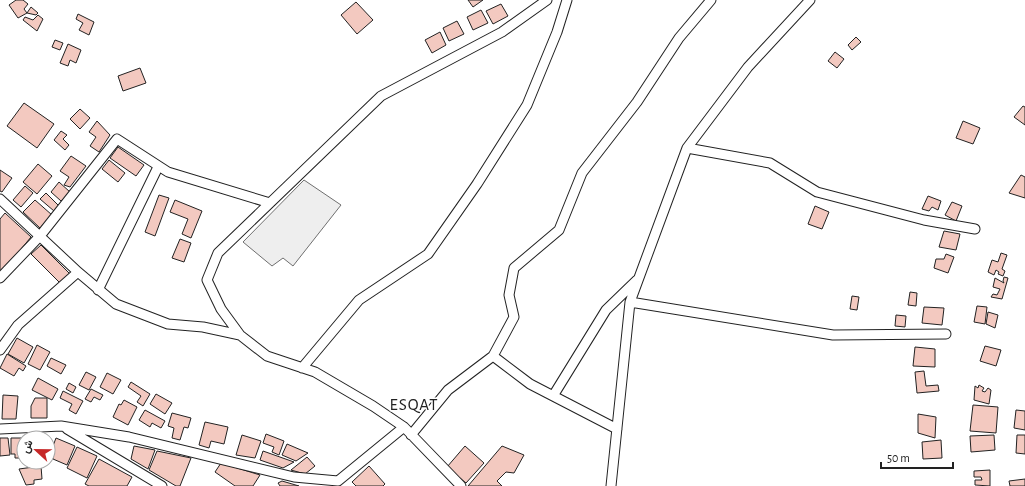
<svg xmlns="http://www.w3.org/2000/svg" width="1025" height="486" font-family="'Alegreya Sans',Vazirmatn,sans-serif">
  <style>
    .green { fill: #eee; stroke: #6f6f6f }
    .building { fill: #f3c9c0; stroke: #222 }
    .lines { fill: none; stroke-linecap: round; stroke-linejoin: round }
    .minor-casing { stroke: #222; stroke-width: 11 }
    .minor { stroke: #fff; stroke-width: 9 }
    .labels { text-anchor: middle; stroke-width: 3; stroke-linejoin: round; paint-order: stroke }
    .quarter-label { font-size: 17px; letter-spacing: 1px; fill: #222; stroke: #fff }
  </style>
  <rect width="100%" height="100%" fill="#fff"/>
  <path class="green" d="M304 180 341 205 293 266 283 258 272 266 243 242Z"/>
  <path class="building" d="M16 0H23L28 4 24 9 27 13 18 18 9 5Z
    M468 0H483L473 7Z
    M356 2 373 20 357 34 341 15Z
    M501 4 508 16 493 24 486 11Z
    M31 7 38 13 36 15 27 13Z
    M481 10 488 23 473 30 467 17Z
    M78 14 94 22 89 35 79 30 83 23 76 19Z
    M38 15 43 19 37 31 23 20 25 17 33 20Z
    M457 21 464 34 449 41 443 28Z
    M440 32 446 45 432 53 425 40Z
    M856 37 861 42 852 50 848 45Z
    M55 40 63 43 60 50 52 47Z
    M68 44 81 50 76 63 70 60 68 66 60 63Z
    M835 52 844 59 837 68 828 61Z
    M140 68 146 83 123 91 118 76Z
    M24 103 54 124 37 148 7 126Z
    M1023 106 1025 107V125L1014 117Z
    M80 109 90 118 80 129 70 119Z
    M97 121 110 135 99 152 90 146 96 137 89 132Z
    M963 121 980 128 973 144 956 138Z
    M61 131 67 135 63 139 69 145 65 150 54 140Z
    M118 147 144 165 136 176 110 158Z
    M71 156 86 166 70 187 64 185 69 177 60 171Z
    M109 160 125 173 118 182 102 169Z
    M38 164 52 176 37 194 23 182Z
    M0 170 12 178 2 192 0 191Z
    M1021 175 1025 177V198L1009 193Z
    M59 182 70 192 61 201 51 192Z
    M25 186 33 193 21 207 13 200Z
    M46 193 59 206 54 211 40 199Z
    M159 195 169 198 155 236 145 232Z
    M928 196 941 201 938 210 932 207 929 211 922 209Z
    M35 200 52 215 40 228 23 212Z
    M175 200 202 211 191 238 182 234 188 219 170 212Z
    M952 202 962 206 956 221 945 215Z
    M815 206 829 212 822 229 808 224Z
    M5 213 31 237 0 275V219Z
    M944 231 960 234 956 250 939 247Z
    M180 239 191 243 184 262 172 258Z
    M41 245 71 275 62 285 31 254Z
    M1001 253 1007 255 1002 269 1005 271 1003 276 998 274 999 272 996 270 994 275 988 272 992 260 998 262Z
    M946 254 954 257 948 273 934 268 936 259H944Z
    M1004 277 1008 278 1002 299 991 297 993 294 997 295 1000 289 993 287 995 278 1004 283 1003 281Z
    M910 292 917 293 916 306 908 305Z
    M852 296 859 297 857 310 850 309Z
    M977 306 987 307 985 324 974 322Z
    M924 307 944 308 942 325 922 323Z
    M988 312 998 315 995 328 986 324Z
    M896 315 906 316 905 327 895 326Z
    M17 338 33 347 24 363 8 354Z
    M37 345 50 352 40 370 28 364Z
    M985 346 1001 350 996 366 980 361Z
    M915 347 935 349V367L913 366Z
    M7 354 26 366 23 371 19 368 14 376 0 368Z
    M51 358 66 365 61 374 47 366Z
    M924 371 926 386 938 385 939 391 917 393 915 372Z
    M86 372 96 377 89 390 79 385Z
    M107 373 121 380 113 394 100 387Z
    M38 378 58 389 52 400 32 390Z
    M131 382 150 394 143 406 137 402 141 396 128 387Z
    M69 383 76 387 73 393 66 389Z
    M979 385 984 388 982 391 985 392 988 388 991 390 989 404 974 400 975 386 978 388Z
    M91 389 103 395 100 400 94 397 91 402 85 399Z
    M63 391 83 401 76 414 69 410 72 404 60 398Z
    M156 394 172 403 165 414 150 404Z
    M3 395 18 396 16 419H2Z
    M35 398H47V418H31V406Z
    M124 400 137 407 128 425 113 417 119 404 121 405Z
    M973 405 998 407 996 433 970 431Z
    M145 410 165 421 161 428 152 423 150 427 139 420Z
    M1016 410 1025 411V430L1014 428Z
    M172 413 191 418 188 428 184 427 180 440 172 438 174 428 168 426Z
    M918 414 936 417 935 438 918 433Z
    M205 422 228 427 224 444 211 441 209 448 199 445Z
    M266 434 284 441 279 455 272 452 274 447 263 443Z
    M242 435 261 441 255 458 236 455Z
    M994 435 995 450 971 452 970 436Z
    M1017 435H1025V454L1016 453Z
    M0 438H8L10 455 0 456Z
    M11 438H24V458H15V454H11Z
    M56 438 75 446 67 465 53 459V446Z
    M941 440 942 458 923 459 922 442Z
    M287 444 308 453 296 461 282 455Z
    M134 446 155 450 148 469 131 459Z
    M465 446 484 463 466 483 447 467Z
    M502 446 524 455 514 473 506 472 497 481 502 486H468Z
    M77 447 97 456 87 478 67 468Z
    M157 451 191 458 180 486H176L149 470Z
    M263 451 294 462 283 468 260 460Z
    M307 457 315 466 305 474 291 470Z
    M99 459 132 477 127 486H89L85 484Z
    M221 463 260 475 253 486H235L215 472Z
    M41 466 42 479 34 480V484L26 485 19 469Z
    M369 466 385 484 383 486H356L352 482Z
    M990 470V486L975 485V480H982L981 477H974V471Z
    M1025 479V486H1010L1009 481Z
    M282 481 299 486H280L278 483Z"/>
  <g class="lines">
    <g class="minor-casing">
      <path id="minor" d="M687 148 770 163 817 192 924 220 975 229
        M0 199 78 272 116 304 168 324 203 327 240 335
        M0 278 40 236 117 139 168 172 270 203
        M98 290 158 167
        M630 302 833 335 946 334
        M0 350 18 325 78 272
        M493 356 530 384 617 429
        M302 368 359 300 428 254 477 184 527 105 557 32 567 0
        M553 396 606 310 637 280
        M0 429 61 426 129 437 294 477 338 481 404 427
        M67 429 162 486
        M411 435 448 390 493 356 514 317 509 295 514 268 559 230 582 173 637 102 679 38 711 0
        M461 486 404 427 373 406 315 372 267 356 240 335 221 309 207 280 218 253 381 96 502 32 547 0
        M611 486 630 302 687 148 748 67 810 0"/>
    </g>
    <use href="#minor" class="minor"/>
  </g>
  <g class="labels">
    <g class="quarter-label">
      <text x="414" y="410">ESQAT</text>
    </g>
  </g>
  <g transform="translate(36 450) rotate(292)"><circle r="19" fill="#ffffff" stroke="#a7a7a7"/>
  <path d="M0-3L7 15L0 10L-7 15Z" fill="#c62828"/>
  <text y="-6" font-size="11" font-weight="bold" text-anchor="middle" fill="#222222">ش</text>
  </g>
  <path d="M881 462v6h72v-6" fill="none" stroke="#222222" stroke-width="2"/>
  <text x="887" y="462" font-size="12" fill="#222222" stroke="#ffffff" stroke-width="3" paint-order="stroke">50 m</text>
</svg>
